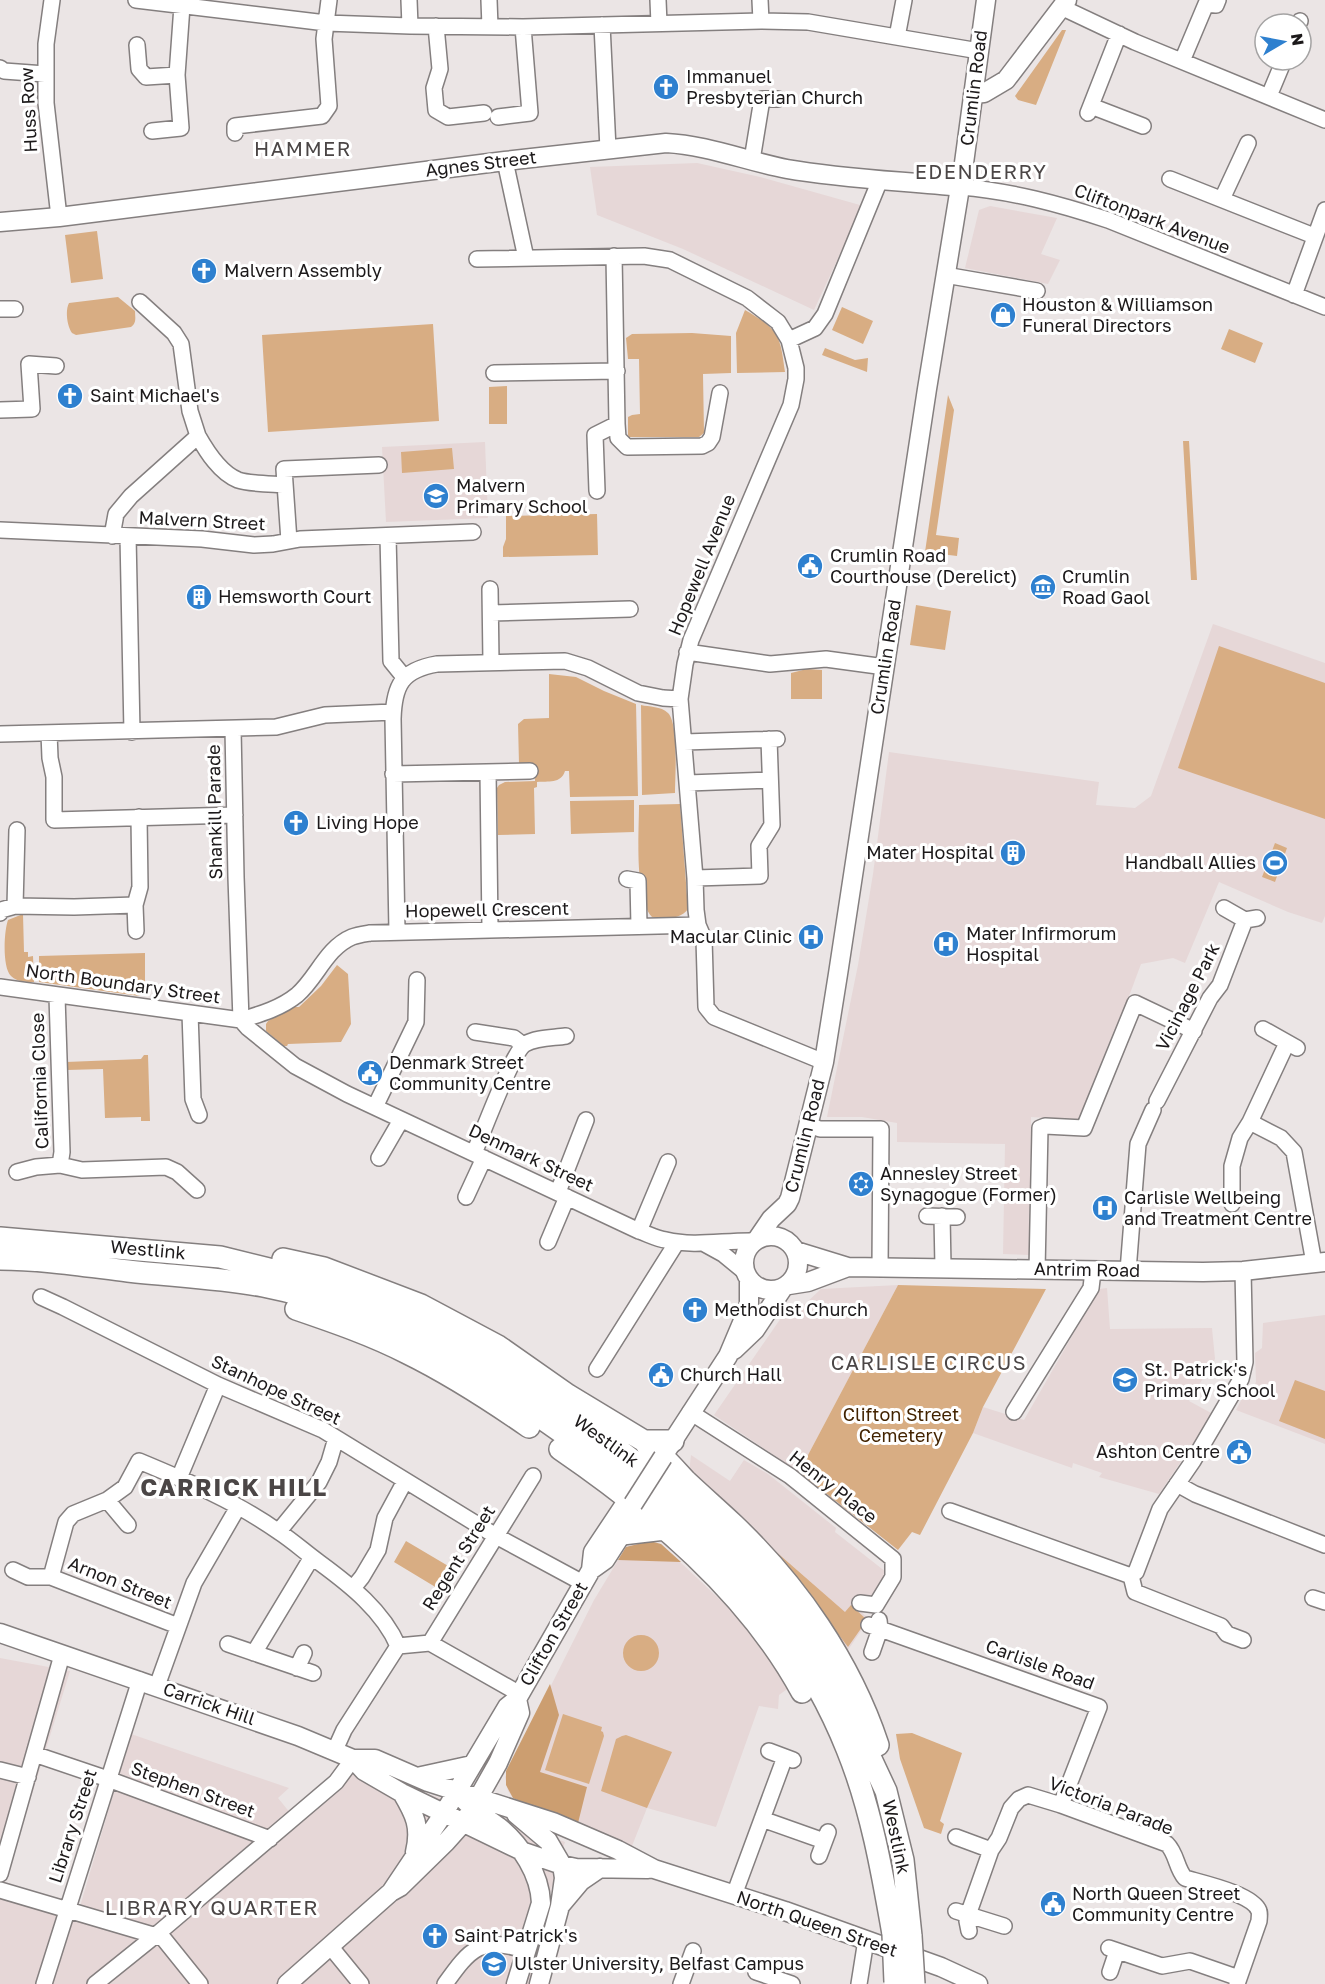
<svg xmlns="http://www.w3.org/2000/svg" width="1325" height="1984" font-family="'Golos Text',sans-serif">
  <style>
    .built { fill: #e6d7d7 }
    .green { fill: #d8ad83 }
    .forest { fill: #cc9e70 }
    .lines { fill: none; stroke-linecap: round; stroke-linejoin: round }
    .minor-casing { stroke: #847f7f; stroke-width: 18 }
    .major-casing { stroke: #847f7f; stroke-width: 21 }
    .highway-casing { stroke: #847f7f; stroke-width: 24 }
    .minor { stroke: #fff; stroke-width: 15 }
    .major { stroke: #fff; stroke-width: 18 }
    .highway { stroke: #fff; stroke-width: 21 }
    .major-bridge-casing { stroke: #847f7f; stroke-width: 21; stroke-linecap: butt }
    .highway-bridge-casing { stroke: #847f7f; stroke-width: 24; stroke-linecap: butt }
    .major-bridge { stroke: #fff; stroke-width: 18 }
    .highway-bridge { stroke: #fff; stroke-width: 21 }
    .labels { text-anchor: middle; stroke-width: 6; stroke-linejoin: round; paint-order: stroke }
    .poi-label { font-size: 18px; fill: #1c191a; stroke: #fff; text-anchor: start }
    .street-label { font-size: 18px; fill: #1c191a; stroke: #fff }
    .park-label { font-size: 18px; fill: #422300; stroke: #fff }
    .neighbourhood-label { font-size: 20px; letter-spacing: 1.5px; fill: #4b4646; stroke: #fff }
    .quarter-label { font-size: 21px; letter-spacing: 1.5px; fill: #4b4646; stroke: #fff }
    .district-label { font-size: 24px; font-weight: bold; letter-spacing: 1.5px; fill: #4b4646; stroke: #fff }
  </style>
  <rect width="100%" height="100%" fill="#ebe5e5"/>
  <path class="built" d="M697 163 760 177 860 205 861 209 814 310 683 249 597 215 590 167Z
    M990 206 1057 218 1041 254 1060 260 1048 284 965 268 979 210Z
    M485 442 488 518 386 522 382 447Z
    M1213 624 1325 663V916L1322 923 1288 912 1219 882 1185 963 1173 958 1141 964 1106 1058 1079 1120 1031 1117 1029 1255 1003 1254 1005 1144 897 1142V1123L862 1117H827L858 965 873 874 889 752 1099 782 1096 805 1135 808 1151 796Z
    M898 1285 799 1472 714 1415 781 1318 806 1303 821 1289Z
    M1107 1288 1110 1329 1212 1328 1215 1359 1189 1401 1213 1414 1159 1494 1099 1477 1102 1473 1073 1463 1072 1468 973 1433 983 1407 1024 1420 1099 1289Z
    M1325 1315V1444L1236 1410 1247 1389 1252 1391 1256 1382 1255 1353 1262 1348 1263 1323Z
    M691 1455 730 1481 744 1460 768 1474 836 1528 835 1532 886 1572 870 1601 858 1609 869 1619 848 1650 822 1615 689 1473Z
    M636 1544H661L733 1612 756 1640 790 1687 779 1695 778 1709 759 1706 716 1827 647 1808 630 1851 513 1798 508 1791 505 1777 594 1600 626 1547Z
    M0 1658 70 1671 1 1895 76 1920 131 1734 289 1788 278 1798 291 1814 346 1770 468 1806 565 1842 529 1964 543 1969 539 1984H0Z"/>
  <path class="green" d="M1062 30H1066L1036 105 1018 100 1015 96Z
    M97 231 103 279 71 283 65 235Z
    M118 297 135 311C135 317 137 323 131 327L76 335 72 333C67 326 65 310 69 303Z
    M842 307 873 321 863 344 832 330Z
    M745 310C779 330 780 334 785 372L737 373 736 333Z
    M433 324 439 421 268 432 262 335Z
    M1229 329 1263 343 1255 363 1221 349Z
    M692 333 731 336V373L703 374 704 433 699 437H629L628 435V417L632 415 640 414 639 359H628L626 338 632 334Z
    M825 348 855 360 868 358 867 372 822 355Z
    M507 386V424H489V387Z
    M948 395 954 410 936 535 959 538 957 556 925 552Z
    M1183 441H1189L1197 580H1191Z
    M452 448 454 469 402 473 401 452Z
    M597 514 598 555 503 557V547L506 539V516Z
    M916 605 951 611 945 650 910 645Z
    M1219 646 1325 683V819L1178 768Z
    M807 669 822 670V699H791V673Z
    M549 674 576 677 604 691 636 704 638 796 570 797 569 771H565C561 784 548 781 537 782V787L534 788 535 834 498 835 497 788 499 785 505 782 535 781 534 764H519L518 724 524 719 549 718Z
    M641 705C649 707 661 706 668 713 679 724 675 777 675 793L642 795Z
    M634 800V832L571 834 570 801Z
    M680 804 688 909C680 920 665 919 652 917 634 897 639 832 639 805Z
    M1275 843 1287 848 1275 882 1262 877Z
    M23 914 24 952H28V957L33 956 34 982C26 982 17 982 11 976 2 967 4 931 8 920Z
    M145 953V989L139 996 39 982V956Z
    M337 965 348 974 351 1024 341 1042 288 1044 287 1046H284L266 1031V1024L268 1021 292 1007H299L321 986Z
    M144 1055H148L150 1121H141V1117L105 1118 103 1069 67 1070 66 1062 141 1059Z
    M898 1285 1046 1289 983 1407 973 1433 920 1535 912 1532 898 1550 799 1472Z
    M1295 1380 1325 1391V1439L1279 1421Z
    M406 1541 455 1570 442 1591 394 1562Z
    M774 1550 845 1612 851 1605 867 1620 848 1647Z
    M623 1653a18 18 0 1 1 36 0a18 18 0 1 1-36 0Z
    M563 1714 602 1727 601 1731 603 1732 604 1736 589 1784 545 1770Z
    M912 1733 962 1753 940 1821 944 1824 941 1834 924 1828 900 1759 896 1734Z
    M626 1735 672 1752 647 1808 601 1791 616 1739 622 1736Z"/>
  <path class="forest" d="M650 1541 661 1544 681 1562 618 1560 626 1547Z
    M550 1684 559 1715 540 1772 587 1787 577 1827 513 1798 506 1785V1771Z"/>
  <g class="lines">
    <g class="minor-casing">
      <path id="minor" d="M52 0 46 44V103L59 217
        M136 0 326 23 410 26 523 27 761 21 808 22 979 51
        M409 0 410 26
        M489 0 490 27
        M658 0 659 24
        M760 0 761 21
        M1061 7 1135 42 1325 120
        M1298 24 1300 21
        M602 25 608 149
        M436 26 440 69 434 88 436 110 448 117 484 113
        M897 37 904 0
        M137 45 139 69 146 77 177 75
        M1182 61 1206 4 1216 5 1218 0
        M0 68 4 71 45 74
        M1269 96 1284 60
        M1091 106 1143 126
        M1088 113 1119 34
        M498 117 530 113 523 27
        M152 131 181 128 177 75 182 6
        M235 133V126L322 116 329 106 324 39 329 0
        M752 160 762 99H778
        M505 161 526 258
        M1170 179 1309 234 1314 237
        M960 187C1012 191 1059 204 1108 220L1325 307
        M1222 199 1248 143
        M477 259 644 256 670 260 747 298 778 322 789 340 796 368V379L791 405 691 640 685 664 680 699 695 878 696 910 698 925 704 939 706 1007 714 1017 824 1062
        M945 275 1037 291
        M1294 295 1325 210
        M0 309H15
        M789 340 815 328 825 314 880 180
        M494 373 617 371
        M0 410 32 409 29 364 56 366
        M617 424 618 438 627 447 702 446 708 443 712 437 720 393
        M198 436C207 452 220 473 238 480 249 484 274 484 285 485
        M597 491 595 435 617 424 614 256
        M0 530 202 539 254 545 273 544 300 539 473 532
        M112 536 116 514 131 496 198 436 190 411 181 344 174 333 140 302
        M128 536 132 732
        M388 536 391 661 404 677
        M289 541 284 469 379 465
        M490 589 491 662
        M491 613 630 609
        M687 652 770 664 826 659 885 667
        M233 729 236 877 241 1020
        M49 733 50 758 54 777V820L235 815
        M0 734 276 727 325 715 393 712
        M684 742 777 739
        M488 772 490 929
        M393 774 530 771
        M688 783 770 780
        M695 878 760 876 759 846 772 825 769 739
        M627 879 638 881 639 926
        M135 905 140 887 139 817
        M15 906 17 830
        M1224 908 1245 920
        M0 913 1 910 15 906 74 907 135 905 136 931
        M397 931 393 719C394 685 402 670 437 664L565 661 588 668 638 693 663 698 680 699
        M0 987 241 1020C261 1014 281 1008 297 995 317 978 326 948 352 937 357 935 364 934 370 933L698 925
        M57 996 62 1152 60 1165
        M190 1013 193 1099 199 1115
        M241 1020 248 1028 295 1066 347 1094 639 1231C648 1234 657 1239 666 1240 695 1247 725 1240 755 1241
        M1263 1029 1297 1048
        M475 1032 514 1038 523 1045
        M1157 1101 1210 998 1220 985 1245 920 1257 918
        M375 1107 416 1022 417 980
        M1250 1122 1281 1138 1294 1152 1314 1263
        M808 1125 820 1129H881L880 1267
        M474 1153C482 1135 513 1051 525 1044 537 1037 554 1038 566 1036
        M379 1158 401 1120
        M17 1172 36 1167 60 1165 82 1170 166 1167 177 1172 197 1190
        M558 1192 586 1120
        M466 1197 484 1158
        M1232 1204V1166L1240 1138 1250 1122 1287 1043
        M927 1216 957 1217
        M942 1216 943 1267
        M639 1231 668 1162
        M548 1242 567 1197
        M703 1243 723 1254 745 1272
        M1037 1270 1040 1128 1045 1126 1084 1128 1135 1003 1194 1031
        M1128 1271 1138 1144 1153 1110
        M41 1297 63 1307 218 1385 323 1430 496 1536 583 1583
        M597 1369 677 1242
        M690 1412 790 1476 893 1559V1577L876 1605 860 1603
        M1014 1412 1091 1288 1093 1271
        M179 1478 218 1385
        M1177 1484 1195 1494 1325 1545
        M107 1500 128 1525
        M950 1511 1131 1576
        M279 1531 319 1482 329 1462 336 1438
        M13 1570 28 1577H51L178 1626
        M51 1577 66 1522 73 1514 107 1500 125 1487 139 1461C187 1481 237 1502 279 1532 293 1541 306 1553 320 1563 350 1585 383 1611 398 1646L430 1643 533 1476
        M353 1588 362 1577 378 1550 385 1518 405 1481
        M1313 1598 1325 1602
        M869 1625 1099 1707 1061 1805
        M1243 1640 1227 1634 1221 1626 1135 1592 1131 1576 1136 1572 1160 1509 1193 1461 1241 1379 1245 1362 1243 1271
        M430 1643 520 1694
        M228 1644 313 1673
        M872 1652 880 1629 879 1620
        M254 1653 312 1557
        M297 1668 304 1653
        M157 1686 194 1583 238 1507
        M335 1750 344 1730 398 1646
        M769 1751 793 1760
        M34 1754 108 1779 270 1839
        M0 1770 28 1777
        M762 1819 824 1841
        M956 1837 991 1850
        M819 1856 828 1832
        M0 1874 62 1655
        M0 1890 163 1938 200 1984
        M734 1895 785 1757
        M956 1911 1004 1926
        M969 1931 967 1921 968 1915 991 1850 999 1838 1011 1808 1019 1799 1028 1795 1061 1805 1167 1844C1177 1854 1176 1868 1185 1878 1202 1883 1253 1894 1259 1911 1260 1912 1259 1920 1259 1921L1237 1984
        M330 1946 361 1984
        M1109 1948 1162 1966 1190 1961 1239 1978
        M756 1972 792 1984
        M1110 1972 1117 1951
        M44 1984 140 1680
        M95 1984 156 1935 336 1782 353 1759
        M445 1984C470 1949 481 1935 526 1951
        M681 1984 693 1951
        M859 1984 866 1940"/>
    </g>
    <g class="major-casing">
      <path id="major" d="M973 94 984 93 1006 80 1067 0
        M0 222 59 217 505 161 666 143C707 145 746 161 787 169 844 179 903 181 960 187
        M744 1263a27 27 0 1 1 54 0a27 27 0 1 1-54 0Z
        M758 1238 771 1219 787 1204 790 1198 824 1062 838 974 927 389 964 163 986 0
        M796 1251 848 1267
        M789 1285 808 1282 848 1267 1203 1272 1243 1271 1325 1262
        M734 1350 755 1330 783 1288
        M665 1453 728 1356 747 1311 749 1303V1280
        M0 1633 298 1736 353 1759H375L428 1782 553 1822 618 1850 654 1869 785 1911 941 1967 978 1984
        M353 1759 364 1771 402 1793 524 1852 562 1865 576 1868 648 1869
        M417 1777 472 1765
        M402 1793C415 1815 421 1827 415 1852
        M465 1801C475 1812 487 1818 499 1827 521 1845 540 1874 541 1903L516 1984
        M516 1814 548 1841 562 1865 564 1878 560 1906 539 1984
        M391 1892 444 1813 507 1707 517 1699 591 1570 605 1560 636 1512 633 1504H625L593 1552 591 1570
        M560 1906 581 1881 600 1868
        M287 1984 391 1892 400 1887 446 1842 463 1823 472 1809 498 1763 520 1713 517 1699"/>
    </g>
    <g class="highway-casing">
      <path id="highway" d="M0 1238 220 1257 301 1277 336 1288 395 1311 437 1331 488 1360 536 1390 610 1443 673 1491 733 1544 766 1581 816 1651 835 1682 886 1791 903 1860 911 1936
        M0 1259C43 1259 86 1266 128 1271 173 1276 219 1278 263 1286 330 1299 398 1328 457 1362 497 1386 535 1414 574 1441 612 1468 651 1496 687 1526 755 1586 813 1664 847 1749 871 1808 882 1871 893 1934
        M283 1259 324 1268 421 1305 498 1346 568 1395 644 1441C649 1450 656 1452 664 1458 672 1465 679 1474 686 1481 702 1496 718 1510 734 1525 797 1585 850 1661 878 1745
        M296 1309C334 1322 372 1335 407 1353 450 1374 490 1400 529 1427
        M644 1441H673
        M560 1449C652 1512 748 1592 802 1692
        M622 1534 665 1529"/>
    </g>
    <use href="#minor" class="minor"/>
    <use href="#major" class="major"/>
    <use href="#highway" class="highway"/>
    <g class="major-bridge-casing">
      <path id="major-bridge" d="M633 1504 663 1457"/>
    </g>
    <g class="highway-bridge-casing">
      <path id="highway-bridge" d="M893 1934 895 1982
        M911 1936 914 1984"/>
    </g>
    <use href="#major-bridge" class="major-bridge"/>
    <use href="#highway-bridge" class="highway-bridge"/>
  </g>
  <defs>
    <g id="church-disc" transform="scale(1.35)"><circle r="9.5" fill="#2e80cf" stroke="#fff"/><path d="M-1.2-6h2.4v3.5h3.3v2.4h-3.3V6h-2.4V-.1h-3.3v-2.4h3.3Z" fill="#fff"/></g>
    <g id="shop-disc" transform="scale(1.35)"><circle r="9.5" fill="#2e80cf" stroke="#fff"/><path d="M-5-2.5h2.3a2.7 3.5 0 0 1 5.4 0H5L5.5 6h-11ZM-1.5-2.5h3a1.5 2.3 0 0 0-3 0Z" fill="#fff"/></g>
    <g id="school-disc" transform="scale(1.35)"><circle r="9.5" fill="#2e80cf" stroke="#fff"/><path d="M0-5L7-2L0 1L-7-2ZM-4 1L0 2.5L4 1V4Q0 6-4 4Z" fill="#fff"/></g>
    <g id="civic-disc" transform="scale(1.35)"><circle r="9.5" fill="#2e80cf" stroke="#fff"/><path d="M-.6-6.5H3V-4.5H.6V-3L4-1V1h2V6H-6V1h2V-1L-.6-3ZM-1.2 2.5V6h2.4V2.5Z" fill="#fff"/></g>
    <g id="museum-disc" transform="scale(1.35)"><circle r="9.5" fill="#2e80cf" stroke="#fff"/><path d="M0-6L6-3V-2H-6V-3ZM-5-1h2V3h-2ZM-1-1h2V3h-2ZM3-1h2V3H3ZM-6 4H6V6H-6Z" fill="#fff"/></g>
    <g id="building-disc" transform="scale(1.35)"><circle r="9.5" fill="#2e80cf" stroke="#fff"/><path d="M-4-6H4V6H1V3H-1V6H-4ZM-2.5-4.3h1.7v1.8h-1.7ZM.8-4.3h1.7v1.8H.8ZM-2.5-1h1.7V.8h-1.7ZM.8-1h1.7V.8H.8Z" fill="#fff"/></g>
    <g id="stadium-disc" transform="scale(1.35)"><circle r="9.5" fill="#2e80cf" stroke="#fff"/><path d="M0-5a6.5 5 0 1 0 0 10a6.5 5 0 1 0 0-10ZM-3.5-1.8h7v3.6h-7Z" fill="#fff"/></g>
    <g id="hospital-disc" transform="scale(1.35)"><circle r="9.5" fill="#2e80cf" stroke="#fff"/><path d="M-5-5h3v3.5h4V-5h3V5h-3V1.5h-4V5h-3Z" fill="#fff"/></g>
    <g id="synagogue-disc" transform="scale(1.35)"><circle r="9.5" fill="#2e80cf" stroke="#fff"/><path d="M0-6.5L5.6 3.2H-5.6ZM0 6.5L5.6-3.2H-5.6Z" fill="#fff"/></g>
    <g id="university-disc" transform="scale(1.35)"><circle r="9.5" fill="#2e80cf" stroke="#fff"/><path d="M0-5L7-2L0 1L-7-2ZM-4 1L0 2.5L4 1V4Q0 6-4 4Z" fill="#fff"/></g>
  </defs>
  <g fill-rule="evenodd">
    <use href="#church-disc" x="666" y="87"/>
    <use href="#church-disc" x="204" y="271"/>
    <use href="#shop-disc" x="1003" y="315"/>
    <use href="#church-disc" x="70" y="396"/>
    <use href="#school-disc" x="436" y="496"/>
    <use href="#civic-disc" x="810" y="566"/>
    <use href="#museum-disc" x="1043" y="587"/>
    <use href="#building-disc" x="199" y="597"/>
    <use href="#church-disc" x="296" y="823"/>
    <use href="#building-disc" x="1013" y="853"/>
    <use href="#stadium-disc" x="1275" y="863"/>
    <use href="#hospital-disc" x="811" y="937"/>
    <use href="#hospital-disc" x="946" y="944"/>
    <use href="#civic-disc" x="370" y="1073"/>
    <use href="#synagogue-disc" x="861" y="1184"/>
    <use href="#hospital-disc" x="1105" y="1208"/>
    <use href="#church-disc" x="695" y="1310"/>
    <use href="#civic-disc" x="661" y="1375"/>
    <use href="#school-disc" x="1125" y="1380"/>
    <use href="#civic-disc" x="1239" y="1452"/>
    <use href="#civic-disc" x="1053" y="1904"/>
    <use href="#church-disc" x="435" y="1936"/>
    <use href="#university-disc" x="494" y="1964"/>
  </g>
  <g class="labels">
    <g class="poi-label">
      <text x="686" y="83">Immanuel<tspan x="686" dy="21">Presbyterian Church</tspan></text>
      <text x="224" y="277">Malvern Assembly</text>
      <text x="1022" y="311">Houston &amp; Williamson<tspan x="1022" dy="21">Funeral Directors</tspan></text>
      <text x="90" y="402">Saint Michael's</text>
      <text x="456" y="492">Malvern<tspan x="456" dy="21">Primary School</tspan></text>
      <text x="830" y="562">Crumlin Road<tspan x="830" dy="21">Courthouse (Derelict)</tspan></text>
      <text x="1062" y="583">Crumlin<tspan x="1062" dy="21">Road Gaol</tspan></text>
      <text x="218" y="603">Hemsworth Court</text>
      <text x="316" y="829">Living Hope</text>
      <text x="994" y="859" text-anchor="end">Mater Hospital</text>
      <text x="1256" y="869" text-anchor="end">Handball Allies</text>
      <text x="966" y="940">Mater Infirmorum<tspan x="966" dy="21">Hospital</tspan></text>
      <text x="792" y="943" text-anchor="end">Macular Clinic</text>
      <text x="389" y="1069">Denmark Street<tspan x="389" dy="21">Community Centre</tspan></text>
      <text x="880" y="1180">Annesley Street<tspan x="880" dy="21">Synagogue (Former)</tspan></text>
      <text x="1124" y="1204">Carlisle Wellbeing<tspan x="1124" dy="21">and Treatment Centre</tspan></text>
      <text x="714" y="1316">Methodist Church</text>
      <text x="1144" y="1376">St. Patrick's<tspan x="1144" dy="21">Primary School</tspan></text>
      <text x="680" y="1381">Church Hall</text>
      <text x="1220" y="1458" text-anchor="end">Ashton Centre</text>
      <text x="1072" y="1900">North Queen Street<tspan x="1072" dy="21">Community Centre</tspan></text>
      <text x="454" y="1942">Saint Patrick's</text>
      <text x="514" y="1970">Ulster University, Belfast Campus</text>
    </g>
    <g class="street-label">
      <text transform="translate(974 88) rotate(-83)" y="6">Crumlin Road</text>
      <text transform="translate(29 110) rotate(-93)" y="6">Huss Row</text>
      <text transform="translate(481 164) rotate(-7)" y="6">Agnes Street</text>
      <text transform="translate(1152 219) rotate(21)" y="6">Cliftonpark Avenue</text>
      <text transform="translate(202 521) rotate(3)" y="6">Malvern Street</text>
      <text transform="translate(702 565) rotate(-68)" y="6">Hopewell Avenue</text>
      <text transform="translate(886 657) rotate(-81)" y="6">Crumlin Road</text>
      <text transform="translate(215 812) rotate(-91)" y="6">Shankill Parade</text>
      <text transform="translate(487 910) rotate(-1)" y="6">Hopewell Crescent</text>
      <text transform="translate(123 984) rotate(8)" y="6">North Boundary Street</text>
      <text transform="translate(1188 997) rotate(-63)" y="6">Vicinage Park</text>
      <text transform="translate(40 1081) rotate(-92)" y="6">California Close</text>
      <text transform="translate(805 1136) rotate(-76)" y="6">Crumlin Road</text>
      <text transform="translate(531 1158) rotate(25)" y="6">Denmark Street</text>
      <text transform="translate(148 1250) rotate(5)" y="6">Westlink</text>
      <text transform="translate(1087 1270) rotate(1)" y="6">Antrim Road</text>
      <text transform="translate(276 1390) rotate(25)" y="6">Stanhope Street</text>
      <text transform="translate(606 1441) rotate(36)" y="6">Westlink</text>
      <text transform="translate(833 1487) rotate(38)" y="6">Henry Place</text>
      <text transform="translate(459 1558) rotate(-58)" y="6">Regent Street</text>
      <text transform="translate(120 1583) rotate(22)" y="6">Arnon Street</text>
      <text transform="translate(554 1634) rotate(-60)" y="6">Clifton Street</text>
      <text transform="translate(1040 1665) rotate(20)" y="6">Carlisle Road</text>
      <text transform="translate(209 1704) rotate(19)" y="6">Carrick Hill</text>
      <text transform="translate(193 1790) rotate(20)" y="6">Stephen Street</text>
      <text transform="translate(1111 1806) rotate(21)" y="6">Victoria Parade</text>
      <text transform="translate(73 1826) rotate(-72)" y="6">Library Street</text>
      <text transform="translate(896 1837) rotate(78)" y="6">Westlink</text>
      <text transform="translate(817 1924) rotate(19)" y="6">North Queen Street</text>
    </g>
    <g class="park-label">
      <text x="901" y="1421">Clifton Street<tspan x="901" dy="21">Cemetery</tspan></text>
    </g>
    <g class="neighbourhood-label">
      <text x="303" y="156">HAMMER</text>
      <text x="981" y="179">EDENDERRY</text>
      <text x="929" y="1370">CARLISLE CIRCUS</text>
    </g>
    <g class="quarter-label">
      <text x="212" y="1915">LIBRARY QUARTER</text>
    </g>
    <g class="district-label">
      <text x="234" y="1496">CARRICK HILL</text>
    </g>
  </g>
  <g transform="translate(1283 42) rotate(80)"><circle r="28" fill="#ffffff" stroke="#a4a3a3" stroke-width="1.5"/>
  <path d="M0-4.5L10 22L0 15L-10 22Z" fill="#2e80cf"/>
  <text y="-9" font-size="16" font-weight="bold" text-anchor="middle" fill="#1c191a">N</text>
  </g>
</svg>
